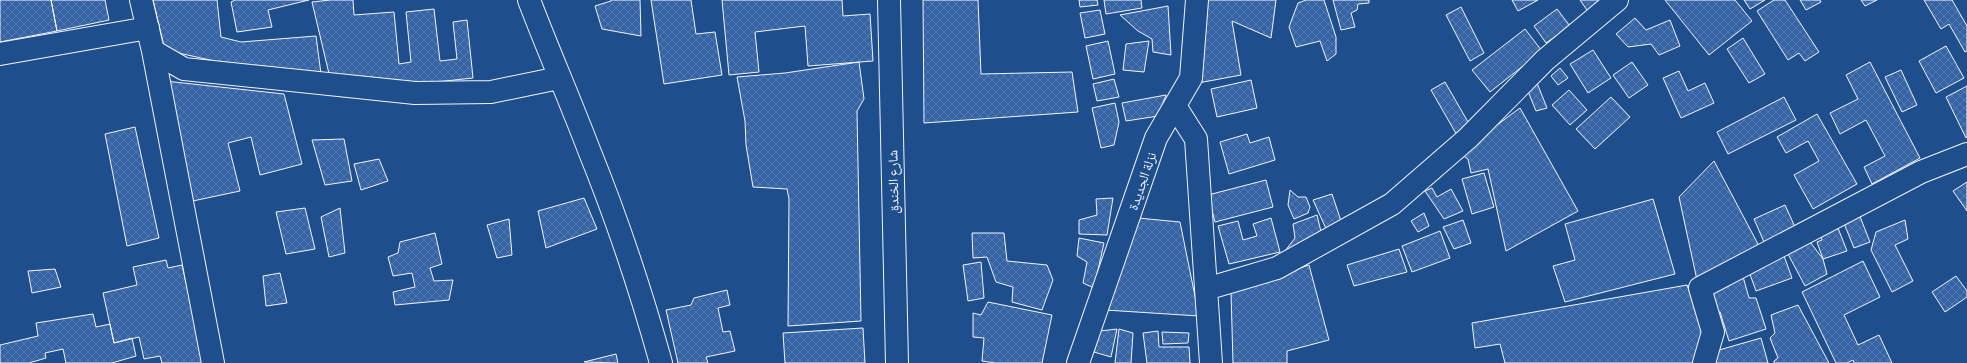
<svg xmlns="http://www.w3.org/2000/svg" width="1967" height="363" font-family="'Alegreya Sans','Noto Naskh Arabic',sans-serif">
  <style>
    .building { fill: url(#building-cross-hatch); stroke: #f2f6ff }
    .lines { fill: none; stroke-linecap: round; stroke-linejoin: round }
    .minor-casing { stroke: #f2f6ff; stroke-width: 24 }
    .major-casing { stroke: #f2f6ff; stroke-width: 24 }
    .minor { stroke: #1f4e8c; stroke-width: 22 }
    .major { stroke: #1f4e8c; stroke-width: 22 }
    .labels { text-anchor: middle; stroke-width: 3; stroke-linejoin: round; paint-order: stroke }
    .street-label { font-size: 14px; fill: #f2f6ff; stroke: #1f4e8c }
  </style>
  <defs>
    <pattern id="building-cross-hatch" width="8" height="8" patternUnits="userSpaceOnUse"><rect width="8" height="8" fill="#3563a3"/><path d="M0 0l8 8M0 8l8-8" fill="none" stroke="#537ab1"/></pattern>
  </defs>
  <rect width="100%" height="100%" fill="#1f4e8c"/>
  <path class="building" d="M0 0H51L57 31 0 42Z
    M51 0H105L109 20 57 31Z
    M153 0H217L221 37 241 42 316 36 321 74 237 66 165 50Z
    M235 0H309L268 10 272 27 237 32 231 2Z
    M330 0H353L354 15 394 12 399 64 411 62 406 12 434 9 440 61 457 59 453 22 467 20 473 78 408 85 330 78 312 2Z
    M611 0H640L641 36 602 29 595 6 611 1Z
    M651 0H691L696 34 715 32 722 75 664 84Z
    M722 0H842L843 16 870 14 873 61 808 66 805 26 755 32 759 72 729 75Z
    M923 0H978L981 74 1072 72 1078 112 924 123Z
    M1079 0H1097L1098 5 1080 7Z
    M1104 0H1141L1142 8 1106 14Z
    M1207 0H1276L1271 38 1232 21 1241 75 1198 83Z
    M1306 0H1324L1336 37V54L1327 61 1320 41 1296 47 1289 27 1298 3Z
    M1333 0H1369V3L1358 4 1357 10 1351 13 1355 27 1341 30Z
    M1512 0H1538L1518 11Z
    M1580 0H1607L1589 13Z
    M1665 0H1735L1752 21 1709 55Z
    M1744 0H1765L1750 9Z
    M1774 0H1785L1819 52 1805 61 1799 53 1788 60 1757 11Z
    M1800 0H1820L1821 2 1806 10Z
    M1861 0H1877L1865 6Z
    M1924 0H1952L1967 26V51L1965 52 1949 24 1941 29Z
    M1168 6 1171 55 1153 52 1152 39 1138 31 1120 15Z
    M1461 7 1484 53 1470 61 1446 15Z
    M1557 9 1570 26 1546 43 1534 26Z
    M1100 10 1105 34 1085 38 1080 13Z
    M1635 18 1646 30 1670 20 1680 46 1659 55 1651 44 1628 47 1616 34Z
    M1525 29 1542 51 1490 92 1472 70Z
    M1743 38 1765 74 1749 83 1727 49Z
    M1108 41 1115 74 1093 79 1086 46Z
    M1149 41 1144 72 1123 70 1126 44Z
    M1946 46 1964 78 1936 93 1919 61Z
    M1593 50 1611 78 1588 93 1570 64Z
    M859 62 864 99 857 111 861 321 788 326 789 199 787 189 753 187 746 145 745 121 737 77 785 73Z
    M1632 62 1648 85 1629 98 1613 75Z
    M1870 62 1920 158 1872 184 1864 167 1885 156 1866 120 1840 134 1830 113 1858 99 1846 75Z
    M1560 68 1568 78 1558 85 1551 76Z
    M1901 70 1917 105 1902 112 1885 77Z
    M1679 71 1688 91 1705 83 1714 103 1681 118 1663 78Z
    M1114 79 1119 97 1097 101 1093 84Z
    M1251 80 1257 108 1217 117 1211 89Z
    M165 81 284 94 302 164 260 175 251 137 228 143 240 191 188 202Z
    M1445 82 1472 129 1458 137 1431 90Z
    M1537 83 1547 108 1536 111 1527 89Z
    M1967 86V137L1966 138 1946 97Z
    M1569 90 1587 110 1570 125 1552 105Z
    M1166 95 1158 116 1126 121 1122 103Z
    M1611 97 1630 117 1595 149 1576 129Z
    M1784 97 1796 120 1728 154 1717 132Z
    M1115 103 1119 122 1114 145 1101 148 1092 108Z
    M1520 108 1578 211 1506 251 1488 169 1471 173 1468 159 1459 153Z
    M1817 114 1857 184 1813 209 1794 175 1819 161 1808 141 1786 153 1777 137Z
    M135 127 159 238 127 246 105 134Z
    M1247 134 1250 143 1269 137 1275 160 1229 174 1220 142Z
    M344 139 352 181 325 185 312 140Z
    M379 159 388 181 361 190 354 164Z
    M1714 161 1759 246 1697 280 1679 197Z
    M1484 173 1494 207 1472 214 1462 179Z
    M1266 180 1273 207 1215 222 1208 195Z
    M1967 182V211L1953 191Z
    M1432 188 1437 197 1451 189 1463 211 1444 219 1425 191Z
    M1290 190 1298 197H1306L1310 207 1308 213 1294 219 1288 205Z
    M1332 194 1342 224 1328 233 1313 200Z
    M584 198 597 229 546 248 538 211Z
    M1113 198 1107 235 1079 234V220L1097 215 1096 199Z
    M1653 199 1675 274 1565 302 1553 266 1575 260 1565 224Z
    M1785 205 1795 227 1764 242 1754 219Z
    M305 208 315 249 286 254 276 212Z
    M340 208 345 253 329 257 321 217Z
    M1424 213 1429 226 1418 232 1411 221Z
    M1859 214 1870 242 1854 248 1843 221Z
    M1317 215 1322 236 1285 251 1295 238 1293 224Z
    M1138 218 1180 222 1199 316 1105 310Z
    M1271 218 1280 252 1229 264 1218 226 1238 221 1243 240 1257 236 1253 224Z
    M509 219 512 255 497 258 487 225Z
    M1463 220 1471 243 1454 249 1443 227Z
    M1905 220 1908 239 1895 245 1913 281 1892 292 1871 250 1876 232Z
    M1836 223 1847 251 1823 259 1817 242 1822 240 1819 229Z
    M1440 231 1450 258 1412 272 1402 246Z
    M435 233 442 264 430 268 434 281 453 280 449 300 395 305 393 292 415 287 412 273 393 276 388 257 398 253 400 242Z
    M972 233H1004L1007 261 1047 265 1053 280 1042 310 1012 302 1013 287 996 282 987 257 973 258Z
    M1079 238 1104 243 1094 288 1083 283 1087 262 1077 256Z
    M1810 242 1823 259 1827 274 1805 286 1788 254Z
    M1399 249 1407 272 1354 286 1347 265Z
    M1784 256 1792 278 1756 291 1748 269Z
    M166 260 168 268 182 265 204 363H162L160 356 144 359 139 337 114 343 103 293 137 285 133 267Z
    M1863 261 1880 297 1844 315 1858 345 1879 335 1892 363H1854L1853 360 1847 363H1836L1802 292Z
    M981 262 984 298 968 301 963 265Z
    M1309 265 1329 340 1287 351V363H1233L1231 292Z
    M55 269 61 287 32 293 28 271Z
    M280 273 287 303 266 306 263 276Z
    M1742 273 1749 298H1756L1766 329 1729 341 1720 312 1708 315 1699 286Z
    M1956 276 1967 291V297L1945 312 1932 292Z
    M1687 285 1704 331 1693 363H1505L1500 344 1475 348 1472 323Z
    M727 290 730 305 718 308 723 332 730 331 735 351 706 357 708 363H678L666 310 691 305 694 298Z
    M988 302 1052 315 1042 363H995L982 361 984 338 973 337V313L981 315Z
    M1798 305 1829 363H1774V361L1778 358 1770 338 1775 333 1771 315Z
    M93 314 96 327 110 324 114 343 132 338 136 356 112 363H66L63 349 45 353 46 358 29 363H0V345L38 336 36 323Z
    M863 328 865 363H785L783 333Z
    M1117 329 1111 357 1094 352 1100 331Z
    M1119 329 1133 333 1131 363H1115Z
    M1158 331 1159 347H1189L1190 363H1147L1143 333Z
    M1162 332 1189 333 1188 343 1163 344Z
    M1761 338 1768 363H1708L1705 354Z
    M616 354 618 363 584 362Z"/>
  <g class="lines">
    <g class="minor-casing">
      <path id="minor" d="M141 0 153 51 184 69 415 93 491 92 559 78
        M529 0C548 50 570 100 589 150 617 219 641 291 661 363
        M153 51 213 363
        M0 54 148 28
        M1175 106 1196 139 1211 363
        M1206 289 1277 268 1392 204 1468 138 1545 60 1617 0
        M1078 363 1156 138 1191 78 1197 0
        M1704 363 1713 332 1700 288 1921 172 1967 154"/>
    </g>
    <g class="major-casing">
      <path id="major" d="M889 0 897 363"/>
    </g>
    <use href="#minor" class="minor"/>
    <use href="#major" class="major"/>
  </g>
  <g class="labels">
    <g class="street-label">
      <text transform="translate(1142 181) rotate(-71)" y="5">نزلة الجديدة</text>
      <text transform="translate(893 182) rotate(-91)" y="5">شارع الخندق</text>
    </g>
  </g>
</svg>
